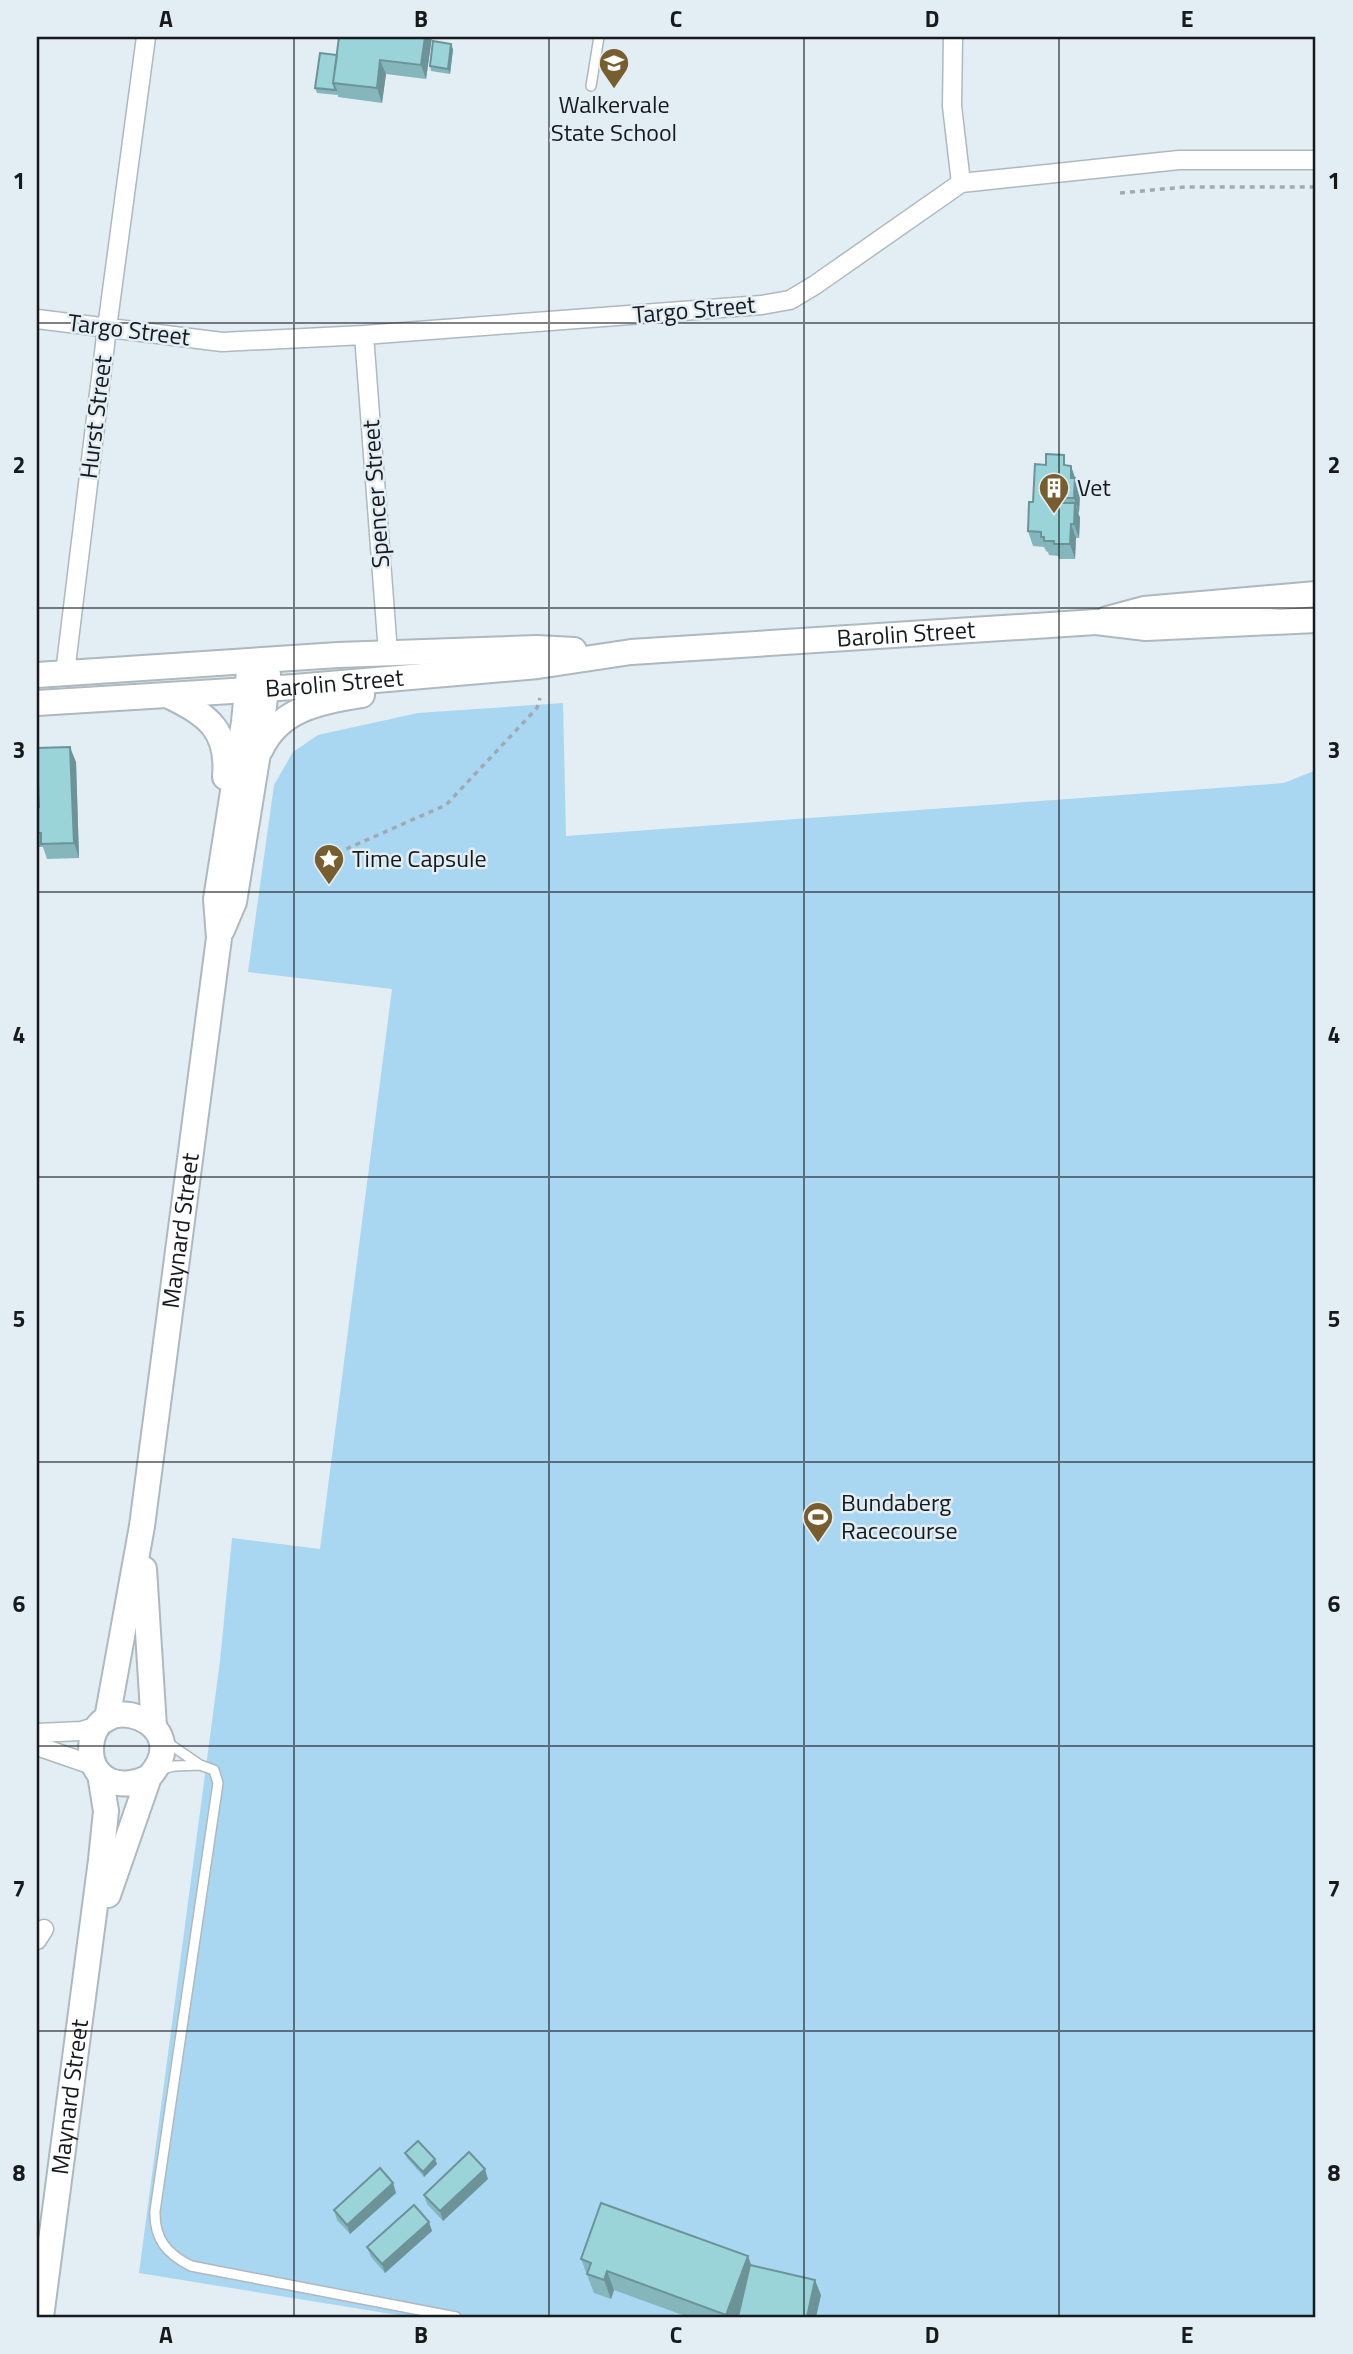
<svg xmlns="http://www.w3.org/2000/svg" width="1353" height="2354" font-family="'Titillium Web',sans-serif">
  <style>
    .green { fill: #a9d6f0 }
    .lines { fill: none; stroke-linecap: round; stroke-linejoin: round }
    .lane-casing { stroke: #aeb9bf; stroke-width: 12 }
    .street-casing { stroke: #aeb9bf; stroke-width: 21 }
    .secondary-casing { stroke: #aeb9bf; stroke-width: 28 }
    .path { stroke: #a1aab0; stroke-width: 3.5; stroke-dasharray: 5 5; stroke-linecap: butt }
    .lane { stroke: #fff; stroke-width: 9 }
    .street { stroke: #fff; stroke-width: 18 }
    .secondary { stroke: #fff; stroke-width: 24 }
    .wall { fill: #84b6bb }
    .shaded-wall { fill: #6c9498 }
    .building { fill: #9ad4d9; stroke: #6c9498; stroke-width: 2 }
    .grid { fill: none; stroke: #161a1d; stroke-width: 2; stroke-opacity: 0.55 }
    .labels { text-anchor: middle; stroke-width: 5; stroke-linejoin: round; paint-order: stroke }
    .poi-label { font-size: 24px; fill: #161a1d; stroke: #e2edf4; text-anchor: start }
    .street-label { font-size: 24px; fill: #161a1d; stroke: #e2edf4 }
    .neatline { fill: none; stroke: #161a1d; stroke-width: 2.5 }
    .grid-label { font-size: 23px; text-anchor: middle; font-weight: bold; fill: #161a1d }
  </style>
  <rect width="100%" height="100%" fill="#e2edf4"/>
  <path class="green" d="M563 703 566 836 1284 783 1316 770V2317H410L139 2273 220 1661 232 1538 320 1549 392 989 248 972 274 785 293 752 318 735 418 713Z"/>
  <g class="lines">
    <g class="lane-casing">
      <path id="lane" d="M591 86 599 37
        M165 1741 200 1765 214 1770 218 1783 155 2211C154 2239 167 2254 191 2266L456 2317
        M161 1769 175 1766 200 1765"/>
    </g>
    <g class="street-casing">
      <path id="street" d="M953 37 952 106 961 183
        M37 319 222 342 364 335 762 305 790 300 815 285 961 183 1179 160H1316
        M364 335 388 653
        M65 673 107 328 146 37
        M37 1733 81 1731 101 1725
        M37 1746 95 1766
        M37 1940 44 1929"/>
    </g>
    <g class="secondary-casing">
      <g id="secondary">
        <path d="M1107 619 1144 609 1316 594"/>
        <path d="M37 675 338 655 537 648 574 650"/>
        <path d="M171 697C209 715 229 732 225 777"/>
        <path id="s1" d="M37 703 295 687 538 666 631 652 1096 622 1146 628 1316 620"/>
        <path d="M261 749C280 708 321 702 362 695"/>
        <path d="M222 930 234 902 258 753 268 674"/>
        <path d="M144 1569 154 1727"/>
        <path id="s2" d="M107 1719 142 1526 219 938 216 899 244 722 250 661"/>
        <path d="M108 1895 149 1777C199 1722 93 1684 91 1748 90 1783 124 1791 149 1777"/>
        <path id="s3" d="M41 2317 101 1860 106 1811 100 1774"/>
      </g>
    </g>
    <path class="path" d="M1120 193 1185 187H1316
      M328 857 446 805 537 708 540 698"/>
    <use href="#lane" class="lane"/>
    <use href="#street" class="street"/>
    <use href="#secondary" class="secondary"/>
  </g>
  <path class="wall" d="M432 37 426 79 386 74 382 103 338 97V95L317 93 315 88 337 55Z
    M453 49 450 74 431 71 430 66Z
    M1068 466H1071L1080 493 1079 513H1078L1080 518 1079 538H1076L1075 559H1059L1058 556 1049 555 1048 552 1046 551 1044 547 1033 546 1028 531Z
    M37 762H76L79 858 47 859 43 847H39L37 842V807H39V796H37Z
    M405 2153 435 2159 437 2164 424 2177 407 2158Z
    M488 2179 443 2221 427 2204 424 2195Z
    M393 2183 396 2193 350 2234 337 2220 334 2210Z
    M429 2222 432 2231 385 2273 371 2257 367 2247Z
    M581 2259 751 2265 821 2295 816 2317H688L614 2290 611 2299 594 2293Z"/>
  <path class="shaded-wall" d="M425 37H432L426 79 421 65Z
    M451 44 453 49 450 74 448 69Z
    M380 60 386 74 382 103 377 88Z
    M1071 466 1080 493 1079 513 1074 498 1071 478Z
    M1075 503 1080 518 1079 538 1074 524Z
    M1071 524 1076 538 1075 559 1070 544Z
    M70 747 76 762 79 858 74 843Z
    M435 2159 437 2164 424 2177 423 2172Z
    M485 2169 488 2179 443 2221 440 2211Z
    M393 2183 396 2193 350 2234 347 2225Z
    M429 2222 432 2231 385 2273 382 2264Z
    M748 2256 755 2275 739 2317H727L726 2315Z
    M607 2271 614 2290 611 2299 604 2280Z
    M815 2280 821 2295 816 2317H807Z"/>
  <path class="building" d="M339 37H425L421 65 380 60 377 88 333 83Z
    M433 41 451 44 448 69 430 66Z
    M320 53 337 55 333 83 336 90 315 88Z
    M1046 454 1064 455V465L1071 466V478H1075L1074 498H1064L1063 503H1075L1074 524H1071L1070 544H1054V541H1044V537H1041V532L1028 531 1029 502H1033L1035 464 1046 465Z
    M70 747 74 843 41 844V833H37V807H39L38 781H37V748Z
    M418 2141 435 2159 423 2172 405 2153Z
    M469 2152 485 2169 440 2211 424 2195Z
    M380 2168 393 2183 347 2225 334 2210Z
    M601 2203 748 2256 726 2315 607 2271 604 2280 587 2274 591 2263 581 2259Z
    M414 2205 429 2222 382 2264 367 2247Z
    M750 2265 815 2280 807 2317H738Z"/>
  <path class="grid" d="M294 37V2317M549 37V2317M804 37V2317M1059 37V2317M37 323H1316M37 608H1316M37 892H1316M37 1177H1316M37 1462H1316M37 1746H1316M37 2031H1316"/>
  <defs>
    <g id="school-pin" transform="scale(1.575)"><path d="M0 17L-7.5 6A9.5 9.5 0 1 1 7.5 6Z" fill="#785e2f" stroke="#e2edf4"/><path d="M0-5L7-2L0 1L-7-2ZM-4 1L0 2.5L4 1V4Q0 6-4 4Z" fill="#fff"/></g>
    <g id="building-pin" transform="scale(1.575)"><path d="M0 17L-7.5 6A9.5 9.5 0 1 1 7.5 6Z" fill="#785e2f" stroke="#e2edf4"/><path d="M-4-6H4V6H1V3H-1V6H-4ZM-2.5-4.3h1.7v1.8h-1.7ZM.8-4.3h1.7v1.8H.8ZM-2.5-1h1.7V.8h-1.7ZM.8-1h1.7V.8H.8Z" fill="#fff"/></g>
    <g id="sight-pin" transform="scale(1.575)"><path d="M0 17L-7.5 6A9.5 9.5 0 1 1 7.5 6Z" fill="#785e2f" stroke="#e2edf4"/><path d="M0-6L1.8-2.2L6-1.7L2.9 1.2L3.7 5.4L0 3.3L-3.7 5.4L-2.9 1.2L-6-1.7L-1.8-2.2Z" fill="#fff"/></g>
    <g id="stadium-pin" transform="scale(1.575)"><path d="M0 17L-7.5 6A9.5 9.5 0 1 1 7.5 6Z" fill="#785e2f" stroke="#e2edf4"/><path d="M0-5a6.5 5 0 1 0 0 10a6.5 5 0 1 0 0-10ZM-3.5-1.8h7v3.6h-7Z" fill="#fff"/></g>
  </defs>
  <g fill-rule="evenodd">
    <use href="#school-pin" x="614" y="63"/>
    <use href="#building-pin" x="1054" y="488"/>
    <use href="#sight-pin" x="329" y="859"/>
    <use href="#stadium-pin" x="818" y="1517"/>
  </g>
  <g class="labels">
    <g class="poi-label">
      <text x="614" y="113" text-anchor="middle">Walkervale<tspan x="614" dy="28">State School</tspan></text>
      <text x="1077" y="496">Vet</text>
      <text x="352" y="867">Time Capsule</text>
      <text x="841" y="1511">Bundaberg<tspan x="841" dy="28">Racecourse</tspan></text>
    </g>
    <g class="street-label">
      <text transform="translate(694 310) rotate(-5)" y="8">Targo Street</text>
      <text transform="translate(129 330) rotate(7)" y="8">Targo Street</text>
      <text transform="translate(96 417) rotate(-83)" y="8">Hurst Street</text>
      <text transform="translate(376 494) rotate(-94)" y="8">Spencer Street</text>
      <text dy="8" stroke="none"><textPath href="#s1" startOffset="872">Barolin Street</textPath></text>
      <text dy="8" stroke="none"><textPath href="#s1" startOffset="298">Barolin Street</textPath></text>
      <text dy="8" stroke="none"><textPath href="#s2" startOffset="494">Maynard Street</textPath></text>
      <text dy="8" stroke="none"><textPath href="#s3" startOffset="222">Maynard Street</textPath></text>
    </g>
  </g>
  <rect width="1353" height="2354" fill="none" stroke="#e2edf4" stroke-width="77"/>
  <rect x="38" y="38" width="1276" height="2278" class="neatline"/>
  <g class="grid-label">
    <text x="166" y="27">A</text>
    <text x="421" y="27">B</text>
    <text x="676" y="27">C</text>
    <text x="932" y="27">D</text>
    <text x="1187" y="27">E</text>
    <text x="19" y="189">1</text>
    <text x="1334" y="189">1</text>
    <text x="19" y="473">2</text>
    <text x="1334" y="473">2</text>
    <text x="19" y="758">3</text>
    <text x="1334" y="758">3</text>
    <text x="19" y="1043">4</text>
    <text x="1334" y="1043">4</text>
    <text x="19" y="1327">5</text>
    <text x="1334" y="1327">5</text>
    <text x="19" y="1612">6</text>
    <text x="1334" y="1612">6</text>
    <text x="19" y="1897">7</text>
    <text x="1334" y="1897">7</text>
    <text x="19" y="2181">8</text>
    <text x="1334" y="2181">8</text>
    <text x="166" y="2343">A</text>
    <text x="421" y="2343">B</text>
    <text x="676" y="2343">C</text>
    <text x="932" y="2343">D</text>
    <text x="1187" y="2343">E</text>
  </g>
</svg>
